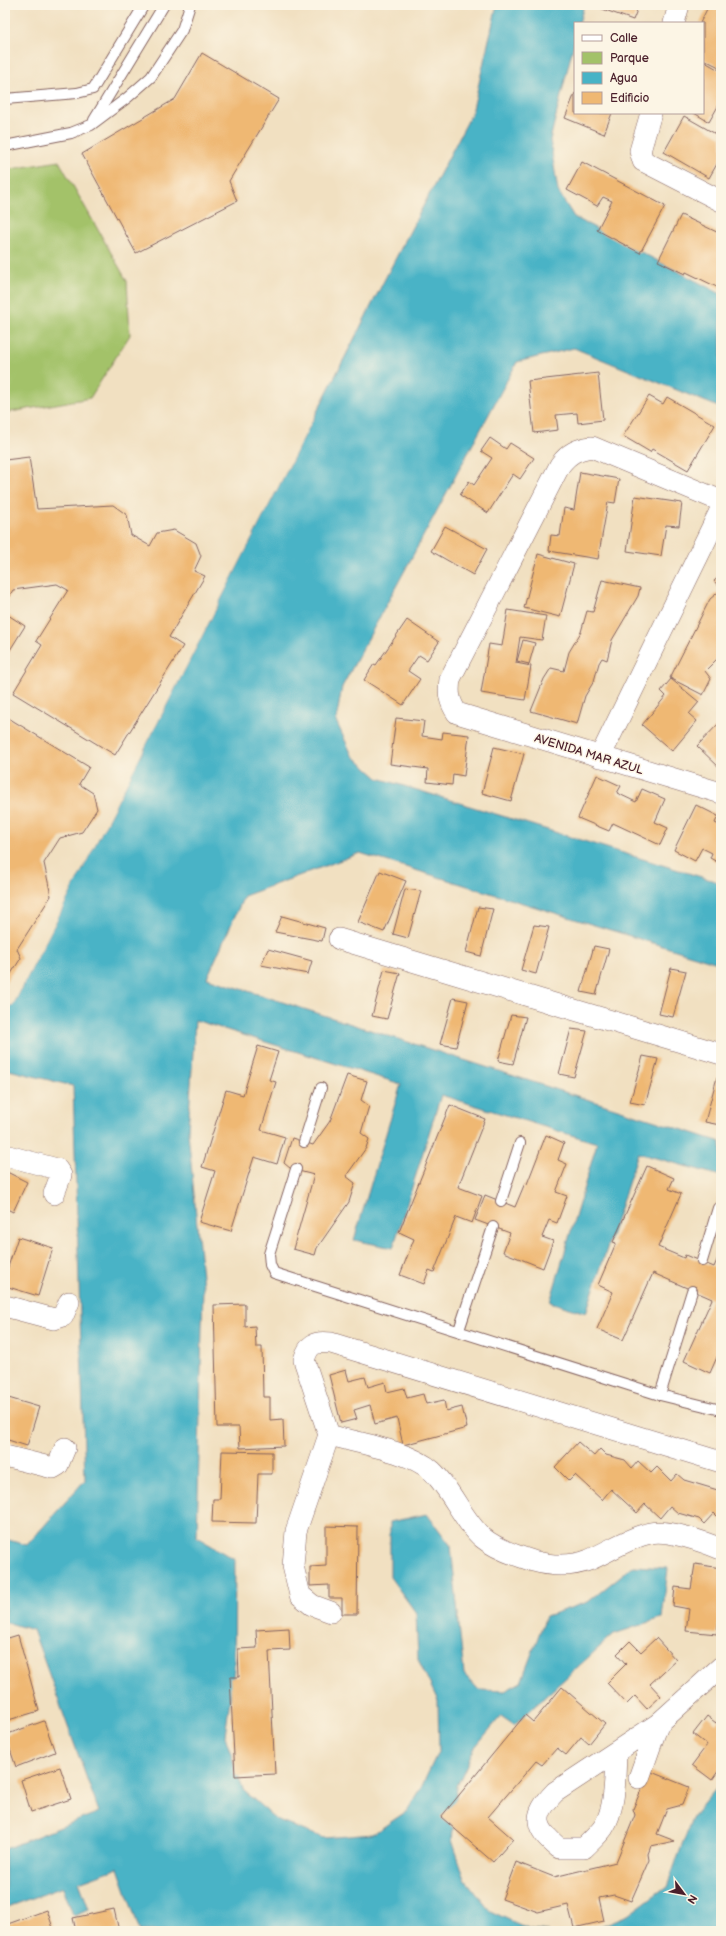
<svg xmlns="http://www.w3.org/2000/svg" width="726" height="1936" font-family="'Balsamiq Sans',sans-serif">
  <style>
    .green { fill: #a3c269; stroke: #76704a }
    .water { fill: #48b3c6; stroke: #496978 }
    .pier { fill: #f1e0c1 }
    .building { fill: #efb873 }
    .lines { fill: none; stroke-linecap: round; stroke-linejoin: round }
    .service-casing { stroke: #846360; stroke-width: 12 }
    .minor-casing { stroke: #846360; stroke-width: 22 }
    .service { stroke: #fff; stroke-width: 10 }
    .minor { stroke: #fff; stroke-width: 21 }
    .labels { text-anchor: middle; stroke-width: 3; stroke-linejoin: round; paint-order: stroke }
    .street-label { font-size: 12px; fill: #4a1f2b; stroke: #fcf5e5 }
  </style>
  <rect width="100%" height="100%" fill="#fcf5e5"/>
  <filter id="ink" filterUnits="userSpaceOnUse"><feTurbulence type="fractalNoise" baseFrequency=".025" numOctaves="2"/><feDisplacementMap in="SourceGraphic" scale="8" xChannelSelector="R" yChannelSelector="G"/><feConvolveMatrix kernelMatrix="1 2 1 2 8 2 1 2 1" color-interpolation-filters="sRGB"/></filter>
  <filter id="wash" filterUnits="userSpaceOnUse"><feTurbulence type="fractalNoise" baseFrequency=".012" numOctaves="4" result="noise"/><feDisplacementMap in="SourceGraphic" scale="16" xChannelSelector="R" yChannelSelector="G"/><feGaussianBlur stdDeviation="0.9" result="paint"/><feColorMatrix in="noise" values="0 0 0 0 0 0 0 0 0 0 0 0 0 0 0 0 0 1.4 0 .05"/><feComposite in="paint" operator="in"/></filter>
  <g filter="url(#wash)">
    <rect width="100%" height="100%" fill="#f1e0c1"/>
    <path class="green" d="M59 161 127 281 130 335 90 398 5 413V170Z"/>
    <path class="water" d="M497 5H584L579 23H575V39L550 140 558 191 574 217 721 294V408L574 348 517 362 342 687 336 721 352 755 378 778 721 883V964L360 853 244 896 207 978 721 1142V1176L638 1153 586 1313 550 1302 597 1143 441 1095 393 1248 354 1240 401 1084 195 1020 188 1132 203 1287 197 1537 235 1560 234 1669 225 1736 243 1790 278 1821 324 1838 373 1834 407 1811 421 1788 439 1750 438 1701 418 1659 416 1613 390 1577V1522L427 1514 451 1546 464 1674 479 1690 505 1691 521 1682 546 1616 588 1602 633 1566 668 1568 662 1618 614 1634 514 1725 501 1716 475 1747 457 1786 452 1840 465 1879 490 1911 529 1929 549 1931H140L118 1868 79 1882 89 1909 73 1915 63 1887 5 1908V1849L99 1812 33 1630 5 1622V1539L27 1545 85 1480 73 1086 5 1069V1007L13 1005 388 273 472 113Z
      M721 1783V1931H589L628 1915 667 1886 693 1816Z"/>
    <path class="pier" d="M312 416 314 417 13 1005 5 1007V1005L11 1004Z"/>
    <g id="blocks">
      <path class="building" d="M597 5H639L633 20 597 7Z
        M709 5H721V68L703 59V23H700Z
        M202 53 279 99 229 181 237 201 136 253 82 154 175 99Z
        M703 61 721 71V101L709 122 694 113H703Z
        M575 93V113H612L604 134 565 118Z
        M684 116 721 137V157L709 178 664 152Z
        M582 162 665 206 640 253 597 230 612 201 603 197 597 206 567 190Z
        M681 215 721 234V289L686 272 685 274 658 261Z
        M598 373 603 420 578 423 577 413 556 415 558 430 534 433 528 381Z
        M649 396 663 404 667 397 715 425 688 470 652 449 650 452 623 436Z
        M490 438 506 449 510 443 534 458 520 479 513 474 488 513 460 495 469 481 474 485 492 458 481 451Z
        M29 457 37 509 113 505 127 515 131 535 150 546 157 533 174 530 196 543 201 556 194 571 205 576 169 637 183 646 115 755 13 693 42 645 36 641 68 590 57 584 13 590 5 603V460Z
        M580 472 619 479 615 503 608 502 598 559 549 551 551 535 560 536 564 508 574 510Z
        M635 496 682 503 679 526 666 525 661 556 627 551Z
        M445 526 487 549 473 575 431 551Z
        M538 554 574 564 560 617 524 608Z
        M721 575V589L714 581Z
        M602 580 640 588 638 596 612 640 607 660 602 658 599 663 594 681 585 696 577 724 531 711 544 679 551 668 564 671 569 652 581 632 587 611 593 612Z
        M721 590V655L705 671 711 679 703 695 670 678 710 599Z
        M508 610 546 616 542 640 520 637 516 663 531 666 525 700 481 693 489 644 502 646Z
        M5 613 25 626 5 658Z
        M407 620 439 642 427 660 419 655 408 671 420 679 403 705 364 680 374 664 376 665Z
        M523 640 535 643 529 664 517 661Z
        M671 679 699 702 689 714 697 721 672 751 642 725 666 696 661 691Z
        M5 716 89 767 79 784 93 793 97 809 82 832 60 838 44 863 51 896 17 949 21 958 5 983Z
        M396 718 424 721 422 736 442 739 443 732 469 735 464 776 453 774 452 785 427 782 428 769 390 764Z
        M721 721V769L697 746Z
        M494 747 524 754 511 801 482 793Z
        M597 775 621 786 617 793 636 802 642 789 665 799 655 822 668 828 660 845 613 823 609 831 578 818Z
        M696 805 718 816 715 823 721 826V864L710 858 712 853 702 848 695 861 674 850Z
        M380 871 406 881 384 932 358 922Z
        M405 889 421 891 408 938 393 934Z
        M478 907 493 909 481 956 466 952Z
        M282 916 325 928 322 941 275 932Z
        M534 925 549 927 536 974 521 970Z
        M594 946 609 949 596 995 581 992Z
        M268 949 312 961 308 974 261 965Z
        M671 968 686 971 673 1017 659 1014Z
        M384 970 400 973 387 1019 372 1016Z
        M453 998 468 1001 456 1047 440 1044Z
        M511 1015 526 1017 513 1064 498 1061Z
        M571 1029 587 1031 574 1077 559 1074Z
        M258 1046 278 1052 269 1080 276 1082 261 1130 285 1137 277 1164 254 1157 231 1231 199 1222 215 1171 202 1167 226 1090 243 1095Z
        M643 1056 658 1059 645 1105 630 1102Z
        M347 1075 367 1081 361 1100 369 1106 361 1133 369 1139 366 1148 346 1176 355 1183 349 1202 317 1248 315 1255 293 1249 314 1175 291 1169 284 1163 292 1138 313 1145 330 1121Z
        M717 1077H721L720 1125 705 1122Z
        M450 1105 485 1119 458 1187 482 1196 472 1223 456 1217 434 1272 429 1270 424 1284 400 1275 414 1239 399 1232Z
        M546 1135 564 1143 558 1160 567 1164 556 1192 567 1196 557 1223 549 1220 542 1237 553 1241 543 1268 503 1252 510 1233 475 1220 485 1195 515 1207 525 1183 527 1184Z
        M647 1166 674 1178 669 1189 681 1194 658 1247 684 1258 685 1255 714 1267 721 1251V1348L710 1373 684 1361 712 1299 653 1273 623 1340 597 1329 613 1292 598 1285 616 1243 613 1242Z
        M5 1171 27 1182 13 1212 5 1208Z
        M18 1237 53 1248 38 1296 5 1286V1276Z
        M245 1304V1327L255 1326 256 1347H262L263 1397H270V1420L283 1419 284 1446 240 1448 239 1427H217L214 1305Z
        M346 1370 349 1381 365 1377 368 1387 385 1382 387 1392 404 1388 407 1398 423 1394 426 1404 444 1400 446 1411 462 1407 467 1428 403 1445 397 1418 375 1424 370 1405 354 1410 357 1419 341 1423 329 1375Z
        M5 1397 39 1407 27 1446 5 1439Z
        M578 1442 594 1456 600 1449 606 1455 625 1460 632 1468 638 1461 651 1473 657 1467 671 1481 677 1474 684 1480 721 1491V1520L714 1513 704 1524 699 1519 678 1513 670 1506 660 1518 645 1504 637 1513 611 1489 602 1500 575 1475 569 1481 555 1467Z
        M222 1451 272 1452V1474H258L256 1523 212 1522 213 1499H220Z
        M326 1526 358 1527 357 1614H342V1598H329V1585L310 1586V1567L326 1566Z
        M695 1564 721 1568V1599L717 1634 686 1631 689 1609 673 1606 675 1587 691 1589Z
        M289 1628 290 1650 269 1651 275 1774 235 1776 230 1677H239L238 1649 257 1648 256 1630Z
        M18 1635 39 1711 5 1721V1639Z
        M656 1638 676 1660 650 1684 661 1696 647 1709 635 1696 627 1704 607 1683 626 1664 617 1654 630 1641 641 1652Z
        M562 1687 605 1724 589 1744 581 1737 566 1755 557 1748 542 1765 536 1761 488 1817 513 1839 493 1862 441 1817 525 1715 533 1722Z
        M707 1716 716 1723 721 1717V1767L712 1780 692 1765 707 1745 693 1734Z
        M44 1721 55 1752 16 1767 5 1735Z
        M60 1767 71 1799 31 1812 21 1780Z
        M649 1771 689 1787 682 1805 667 1809 657 1834 675 1841 651 1846 648 1854 649 1860 631 1901 614 1895 599 1898 604 1921 574 1928 568 1905 538 1912 502 1899 516 1862 554 1877 616 1862 635 1815 633 1809Z
        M114 1909 119 1931H76L73 1918Z
        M47 1910 54 1931H5V1925Z"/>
    </g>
  </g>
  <g filter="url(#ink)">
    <use href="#blocks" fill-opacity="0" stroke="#846360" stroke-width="1"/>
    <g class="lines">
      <g class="service-casing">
        <path id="service" d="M5 99 77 93 93 89 144 5
          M94 120 164 5
          M5 146 71 133 91 125 127 98 151 77 182 30 190 5
          M304 1142 321 1088
          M296 1169 269 1254 270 1265 274 1273 660 1395 721 1410
          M501 1201 520 1143
          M702 1261 718 1208
          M459 1330 493 1227
          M660 1395 692 1291"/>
      </g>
      <g class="minor-casing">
        <path id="minor" d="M674 23 679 5
          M651 113 640 151 643 161 721 201
          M721 501 592 447C577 449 569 453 560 465L450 679C448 693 449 701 457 713L721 793
          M600 757 721 509
          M339 939 721 1054
          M5 1155 57 1169 61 1175 54 1194
          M5 1306 54 1319 63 1316 69 1302
          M329 1435C358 1443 410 1451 432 1471 452 1490 463 1521 483 1538 496 1549 517 1556 533 1561 551 1566 571 1567 589 1560 610 1551 628 1538 650 1533 668 1529 704 1542 721 1549
          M5 1456 53 1468 58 1465 65 1448
          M331 1612 312 1605 300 1595 293 1566 296 1531 329 1435 304 1360C309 1344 314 1341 331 1343L721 1462
          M616 1752C615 1774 616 1809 603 1828 598 1835 591 1841 584 1848H559C534 1827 532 1816 555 1792L658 1724 721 1667
          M639 1778 658 1724"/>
      </g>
      <use href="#service" class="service"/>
      <use href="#minor" class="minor"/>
    </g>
  </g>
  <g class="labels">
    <g class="street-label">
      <text transform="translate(589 754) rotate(17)" y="4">AVENIDA MAR AZUL</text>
    </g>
  </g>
  <rect width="726" height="1936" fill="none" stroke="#fcf5e5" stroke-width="20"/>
  <rect x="574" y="22" width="130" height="92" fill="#fcf5e5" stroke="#b59f9b"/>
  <rect x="582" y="35" width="20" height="6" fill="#ffffff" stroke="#b59f9b"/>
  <text x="610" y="42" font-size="12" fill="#4a1f2b">Calle</text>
  <rect x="582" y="52" width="20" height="12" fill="#a3c269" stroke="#b59f9b"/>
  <text x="610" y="62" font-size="12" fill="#4a1f2b">Parque</text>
  <rect x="582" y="72" width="20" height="12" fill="#48b3c6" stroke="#b59f9b"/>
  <text x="610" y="82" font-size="12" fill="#4a1f2b">Agua</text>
  <rect x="582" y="92" width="20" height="12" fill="#efb873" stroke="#b59f9b"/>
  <text x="610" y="102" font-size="12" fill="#4a1f2b">Edificio</text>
  <g transform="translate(684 1894) rotate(122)" stroke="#fcf5e5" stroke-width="3" paint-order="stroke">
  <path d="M0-3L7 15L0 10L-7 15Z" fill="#4a1f2b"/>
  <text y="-6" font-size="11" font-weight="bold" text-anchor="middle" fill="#4a1f2b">N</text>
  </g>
</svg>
